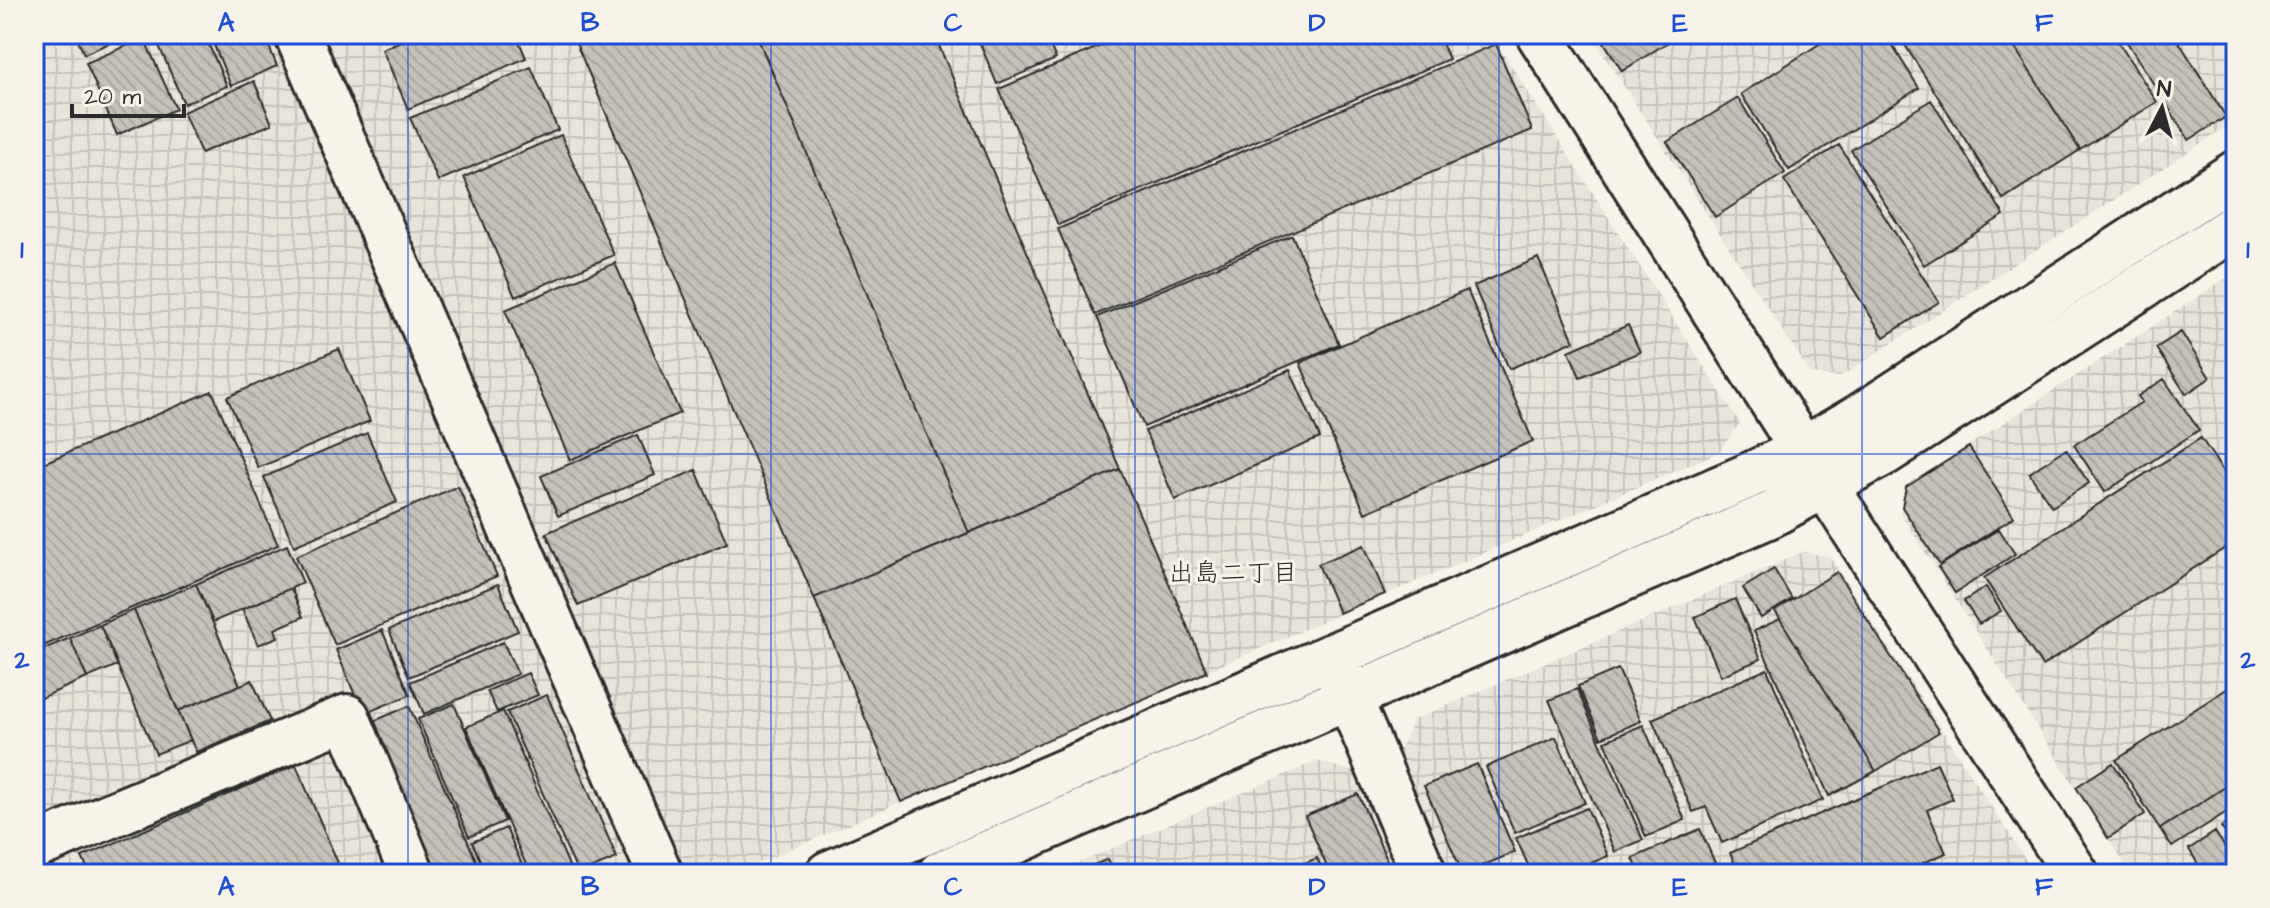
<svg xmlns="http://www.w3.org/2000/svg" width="2270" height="908" font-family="'Architects Daughter','Klee One',sans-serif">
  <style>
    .industrial { fill: url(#industrial-grid) }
    .building { fill: url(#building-back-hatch); stroke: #2b2b2b; stroke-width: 2 }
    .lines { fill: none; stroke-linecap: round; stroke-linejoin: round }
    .minor-casing { stroke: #2b2b2b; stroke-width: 50 }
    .minor { stroke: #f7f3e8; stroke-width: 44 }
    .grid { fill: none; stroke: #1d4ed8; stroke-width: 2; stroke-opacity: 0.55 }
    .labels { text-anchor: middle; stroke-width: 6; stroke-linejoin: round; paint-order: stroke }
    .neighbourhood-label { font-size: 26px; fill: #2b2b2b; stroke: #f7f3e8 }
    .neatline { fill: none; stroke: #1d4ed8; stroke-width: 3 }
    .grid-label { font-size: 26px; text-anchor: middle; font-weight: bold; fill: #1d4ed8 }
  </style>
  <defs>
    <pattern id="industrial-grid" width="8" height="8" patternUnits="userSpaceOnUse" patternTransform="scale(2)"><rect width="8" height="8" fill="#e8e4da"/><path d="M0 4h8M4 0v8" fill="none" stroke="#c7c4bb"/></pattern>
    <pattern id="building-back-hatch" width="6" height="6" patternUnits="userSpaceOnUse" patternTransform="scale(2)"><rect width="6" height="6" fill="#c4c1b9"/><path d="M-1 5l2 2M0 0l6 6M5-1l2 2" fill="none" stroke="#a9a69f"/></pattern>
  </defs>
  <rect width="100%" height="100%" fill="#f7f3e8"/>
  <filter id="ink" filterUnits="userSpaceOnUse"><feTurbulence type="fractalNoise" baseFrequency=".0125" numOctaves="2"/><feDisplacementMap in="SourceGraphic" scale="16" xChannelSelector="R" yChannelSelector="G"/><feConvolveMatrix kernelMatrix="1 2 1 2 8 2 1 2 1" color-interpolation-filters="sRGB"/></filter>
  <g filter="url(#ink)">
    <path class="industrial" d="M34 34H273L633 874H426L349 700 34 836Z
      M323 34H1491L1740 423 1719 452 733 874H690L685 872Z
      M1590 34H2236V121L1840 377 1811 374Z
      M2236 272V874H2131L1900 513 1906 486Z
      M1803 552 1829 556 2035 874H1452L1399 751 1413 720Z
      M317 743 342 750 393 874H34V864Z
      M1317 761 1356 772 1399 874H1052Z"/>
    <path class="building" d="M75 34H131L84 54Z
      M172 34H204L227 86 184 104 157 41Z
      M221 34H264L277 66 231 86 211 38Z
      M417 34H516L526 58 408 109 382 49Z
      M572 34H756L969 533 814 598Z
      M756 34H934L1120 469 969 533Z
      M976 34H1045L1056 59 997 84Z
      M1129 34H1438L1449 59 1058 225 999 89Z
      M1599 34H1677L1678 36 1622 71Z
      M1835 34H1885L1919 88 1789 170 1741 94Z
      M1898 34H2006L2080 150 2003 199Z
      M2006 34H2113L2157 102 2080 150Z
      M2140 34H2174L2226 117 2189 140 2127 42Z
      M144 38 176 109 117 135 86 63Z
      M1496 44 1532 130 1095 315 1058 229Z
      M531 67 558 130 438 181 410 118Z
      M254 81 272 124 201 153 183 112Z
      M1738 98 1785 173 1715 217 1667 142Z
      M1931 100 2004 215 1924 265 1851 150Z
      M561 135 614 255 515 297 464 177Z
      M1839 145 1939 302 1884 337 1784 180Z
      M1292 235 1339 344 1144 427 1097 317Z
      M1538 258 1574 341 1509 369 1474 286Z
      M615 263 680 413 570 460 505 310Z
      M1467 290 1533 441 1365 513 1300 363Z
      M1628 325 1640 352 1580 377 1569 351Z
      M2181 332 2210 378 2186 394 2156 348Z
      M339 349 370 421 258 468 227 397Z
      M1290 370 1320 438 1175 500 1145 431Z
      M2164 379 2199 430 2105 492 2074 445 2142 402 2138 396Z
      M212 391 278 545 34 650V467Z
      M367 433 397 502 294 546 264 477Z
      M638 435 655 475 558 516 541 476Z
      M2201 438 2236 491V541L2042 666 1984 578Z
      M1969 447 2014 517 1940 565 1902 507 1906 487Z
      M2066 449 2089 483 2052 507 2029 473Z
      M1120 469 1207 672 901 802 814 598Z
      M696 470 727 543 578 606 546 533Z
      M458 486 497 576 335 645 296 556Z
      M1999 529 2015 554 1955 593 1938 567Z
      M287 545 303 583 213 622 196 584Z
      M1364 545 1385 594 1339 613 1318 564Z
      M1774 569 1792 599 1761 618 1743 588Z
      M1837 572 1939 732 1876 771 1775 611Z
      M196 584 240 685 178 711 134 610Z
      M498 584 518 631 409 677 389 630Z
      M1986 587 2001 611 1979 624 1964 601Z
      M291 588 303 617 275 629 278 637 258 645 242 609Z
      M1735 599 1761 659 1721 676 1695 617Z
      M134 610 191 740 156 754 100 625Z
      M1780 619 1876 771 1829 796 1754 631Z
      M100 625 118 665 87 678 70 638Z
      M382 630 410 695 363 714 336 650Z
      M70 638 87 678 34 701V653Z
      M503 642 518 674 424 714 410 682Z
      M1618 669 1641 721 1601 738 1578 686Z
      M1767 669 1823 800 1722 843 1706 807 1693 812 1652 719Z
      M528 673 538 695 497 712 487 691Z
      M252 680 270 721 196 752 178 711Z
      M2236 683V780L2160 829 2116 760Z
      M1577 689 1643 840 1615 852 1549 700Z
      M547 695 617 858 578 874 507 712Z
      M454 704 505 821 469 837 418 719Z
      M409 706 482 874H431L367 724Z
      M503 711 570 868 556 874H530L466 727Z
      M1643 725 1685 820 1646 837 1605 741Z
      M1556 737 1585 803 1515 833 1486 767Z
      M1937 763 1953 799 1927 810 1946 853 1898 874H1739L1730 853Z
      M2113 763 2145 814 2108 838 2076 787Z
      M1477 764 1515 852 1463 874 1424 786Z
      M296 765 341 870 330 874H90L82 857Z
      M2236 780V806L2172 847 2160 829Z
      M1358 794 1393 874H1330L1305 816Z
      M1587 808 1608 856 1566 874H1532L1516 838Z
      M2236 818V849L2221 827Z
      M506 828 526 874H486L472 842Z
      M1700 829 1720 874H1640L1633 858Z
      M2215 832 2234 861 2214 874H2204L2189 849Z
      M1317 858 1324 874H1278Z
      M1108 859 1115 874H1073Z"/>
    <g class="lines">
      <g class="minor-casing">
        <path id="minor" d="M297 34 660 874
          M1539 34 1825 485 2076 874
          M1337 669 1424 874
          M34 847 347 717 412 874
          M828 874 1746 477 1803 450 1861 416 2236 173
          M940 874 1770 515 1884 453 2236 226"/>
      </g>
      <use href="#minor" class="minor"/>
    </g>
  </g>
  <path class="grid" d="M408 34V874M771 34V874M1135 34V874M1499 34V874M1862 34V874M34 454H2236"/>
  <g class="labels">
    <g class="neighbourhood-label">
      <text x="1233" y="581">出島二丁目</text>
    </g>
  </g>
  <rect width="2270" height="908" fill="none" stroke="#f7f3e8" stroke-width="88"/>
  <g transform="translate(2162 108) rotate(6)" stroke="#f7f3e8" stroke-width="6" paint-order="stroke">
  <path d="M0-6L14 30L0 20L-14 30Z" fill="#2b2b2b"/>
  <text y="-12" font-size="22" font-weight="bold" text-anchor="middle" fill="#2b2b2b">N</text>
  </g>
  <path d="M72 104v12h112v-12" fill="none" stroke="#2b2b2b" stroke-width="4"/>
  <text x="84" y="104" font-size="24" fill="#2b2b2b" stroke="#f7f3e8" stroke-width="6" paint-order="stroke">20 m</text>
  <rect x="44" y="44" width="2182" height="820" class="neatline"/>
  <g class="grid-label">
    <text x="226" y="31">A</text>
    <text x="590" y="31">B</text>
    <text x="953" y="31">C</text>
    <text x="1317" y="31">D</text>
    <text x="1680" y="31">E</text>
    <text x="2044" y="31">F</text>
    <text x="22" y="258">1</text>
    <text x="2248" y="258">1</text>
    <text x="22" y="668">2</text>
    <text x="2248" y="668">2</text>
    <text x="226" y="895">A</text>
    <text x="590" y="895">B</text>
    <text x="953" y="895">C</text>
    <text x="1317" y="895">D</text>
    <text x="1680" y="895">E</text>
    <text x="2044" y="895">F</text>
  </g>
</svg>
